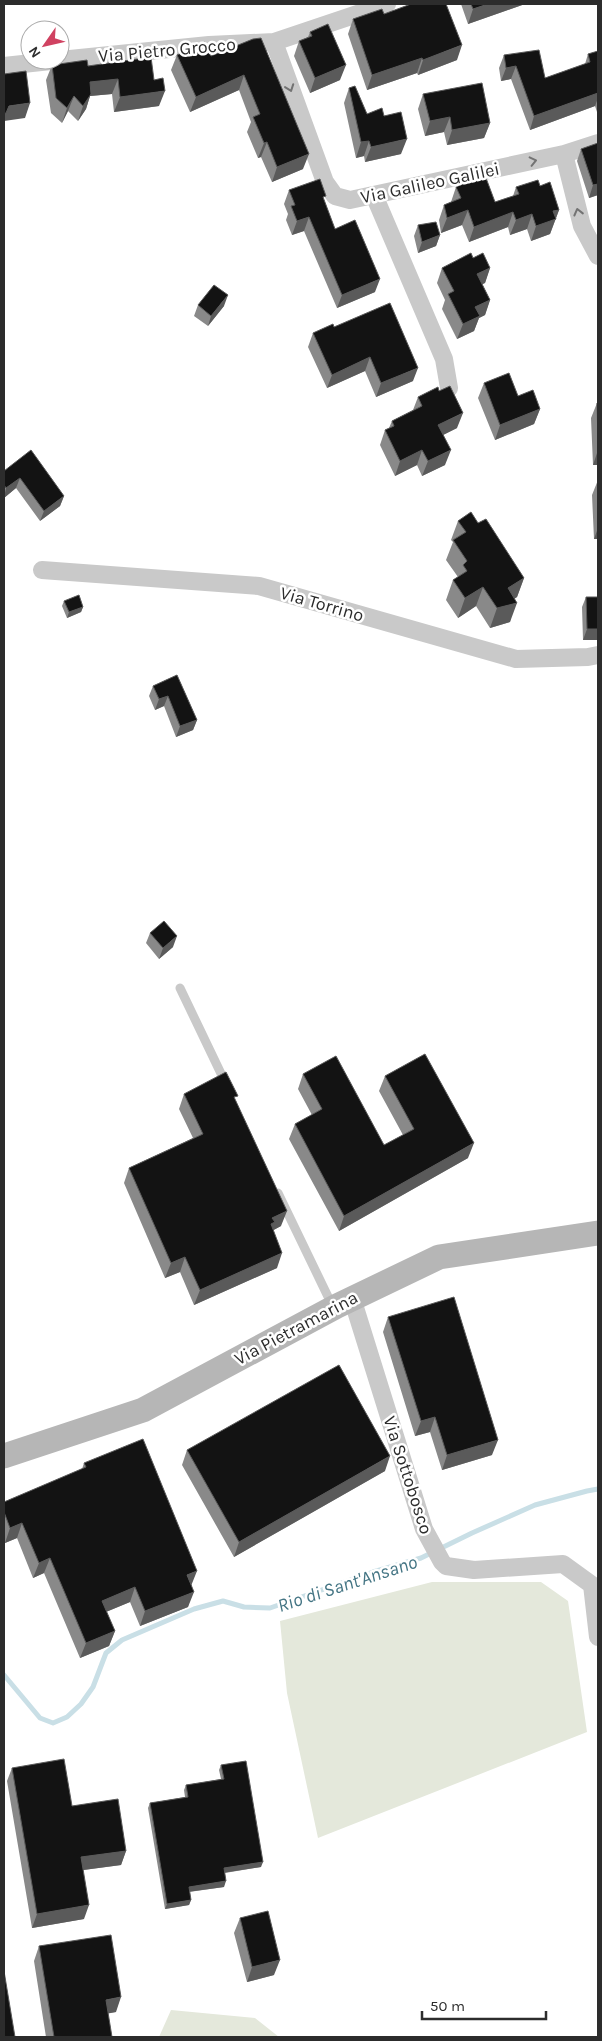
<svg xmlns="http://www.w3.org/2000/svg" width="602" height="2041" font-family="Karla,sans-serif">
  <style>
    .green { fill: #e4e8db }
    .lines { fill: none; stroke-linecap: round; stroke-linejoin: round }
    .stream { stroke: #c9dfe6; stroke-width: 5 }
    .lane { stroke: #c9c9c9; stroke-width: 9 }
    .street { stroke: #c9c9c9; stroke-width: 18 }
    .secondary { stroke: #b6b6b6; stroke-width: 25 }
    .wall { fill: #898989 }
    .shaded-wall { fill: #5a5a5a }
    .building { fill: #131313; stroke: #5a5a5a }
    .oneway { stroke: #737373 }
    .labels { text-anchor: middle; stroke-width: 5; stroke-linejoin: round; paint-order: stroke }
    .street-label { font-size: 18px; fill: #2c2c2c; stroke: #fff }
    .water-label { font-size: 19px; font-style: italic; fill: #447584; stroke: #fff }
  </style>
  <rect width="100%" height="100%" fill="#fff"/>
  <path class="green" d="M432 1582H541L568 1601 587 1732 318 1838 287 1693 280 1621Z
    M171 2010 255 2018 279 2037H159Z"/>
  <g class="lines">
    <path class="stream" d="M4 1675 40 1718 53 1723 67 1717 81 1704 93 1687 106 1653 122 1640 194 1609 223 1601 244 1607 270 1608 373 1572 421 1558 472 1533 535 1505 587 1491 598 1489"/>
    <path class="lane" d="M180 988 226 1084
      M278 1193 333 1307"/>
    <path class="street" d="M274 42 325 182 335 196 350 200 564 154 598 143
      M60 60 209 45 274 42 387 4
      M4 66 60 60
      M564 154 582 226 598 256
      M374 195 444 359 449 388
      M42 570 259 586 516 659 588 657 598 655
      M352 1298 424 1529 442 1562 446 1566 474 1570 563 1564 592 1585 598 1637"/>
    <path class="secondary" d="M4 1456 143 1410 337 1306 439 1257 598 1233"/>
  </g>
  <path class="wall" d="M461 4H525L468 24Z
    M384 14 457 60 418 75 417 73 367 90 348 34 353 19Z
    M310 32 340 80 310 93 294 56 299 41 308 37Z
    M253 39 303 169 272 182 261 157 258 158 247 132 251 122 239 90 190 112 171 70 177 55 211 56Z
    M598 51V115L595 106 530 130 511 79 501 81 499 68 504 55 545 78 585 64 588 54Z
    M52 65 88 66 154 80 159 106 114 112 112 94 90 96 86 109 78 121 68 111 62 123 51 113 46 80Z
    M349 88 367 114 384 116 401 154 365 162 364 156 356 158 344 103Z
    M423 94 490 123 484 138 447 145 444 132 425 136 418 109Z
    M598 143V195L589 198 577 161 581 149Z
    M468 176 495 202 513 196 516 187 540 186 559 210 550 234 531 241 527 229 510 235 508 227 469 242 462 225 441 233 439 220 444 205 451 202 456 187 466 182Z
    M289 190 324 200 335 229 375 292 337 308 304 231 292 235 286 220 288 214 284 204Z
    M418 225 440 235 436 246 418 253 414 236Z
    M473 258 490 268 485 283 482 284 490 300 485 315 479 318 474 331 457 339 442 309 445 300 437 283 442 268Z
    M198 305 224 306 208 326 194 316Z
    M334 327 413 381 376 397 365 371 327 388 308 347 313 333Z
    M484 383 518 396 540 409 534 424 495 440 478 398Z
    M418 397 457 428 443 435 445 465 422 476 417 465 395 476 380 445 385 430 389 428 392 421 413 410Z
    M597 403H598V465H593L591 418Z
    M4 471 64 496 60 506 40 521 16 488 4 498Z
    M598 480V539H594L592 495Z
    M458 521 478 523 524 578 517 597 514 599 510 622 490 628 476 606 458 618 446 600 453 580 458 577 446 560 453 542 451 540Z
    M586 597H598V640H583L582 607Z
    M64 601 83 607 81 612 67 618 62 606Z
    M177 675 197 720 193 730 176 737 164 706 155 710 149 696 153 686Z
    M150 933 173 947 159 959 146 943Z
    M303 1074 384 1145 403 1135 379 1091 385 1076 468 1158 339 1231 289 1139 295 1124 312 1115 298 1089Z
    M184 1094 236 1101 281 1226 273 1230 277 1268 194 1305 180 1272 165 1278 124 1183 129 1168 193 1138 179 1109Z
    M388 1317 492 1455 442 1470 430 1432 415 1436 383 1332Z
    M187 1450 385 1471 234 1557 182 1465Z
    M84 1463 192 1586 188 1607 140 1626 130 1602 106 1612 115 1631 109 1646 80 1658 44 1573 33 1578 17 1538 5 1543 4 1540V1502L82 1469Z
    M221 1765 261 1867 225 1873 224 1887 189 1892 191 1900 189 1905 165 1909 148 1808 150 1803 185 1797 184 1790 186 1785 221 1779 219 1770Z
    M12 1768 126 1851 121 1865 83 1870 84 1919 32 1928 7 1781Z
    M240 1918 274 1975 247 1982 234 1933Z
    M39 1946 116 2012 108 2013 112 2037H46L34 1961Z"/>
  <path class="shaded-wall" d="M488 4H525L468 24 473 9Z
    M462 45 457 60 418 75 423 60Z
    M422 58 417 73 367 90 372 75Z
    M346 65 340 80 310 93 315 78Z
    M516 66 511 79 501 81 506 68Z
    M244 75 239 90 190 112 196 97Z
    M118 79 112 94 90 96 86 109 78 121 83 106 90 82Z
    M165 91 159 106 114 112 120 97Z
    M598 93V98L595 106 530 130 534 116Z
    M74 96 68 111 62 123 67 108Z
    M30 103 25 118 4 121V114L9 106Z
    M450 117 444 132 425 136 430 121Z
    M490 123 484 138 447 145 452 130Z
    M407 139 401 154 365 162 371 147Z
    M369 141 364 156 356 158 361 142Z
    M267 142 261 157 258 158 264 143Z
    M309 154 303 169 272 182 277 167Z
    M598 184V195L589 198 593 185Z
    M468 210 462 225 441 233 447 218Z
    M559 210 550 234 531 241 536 226 553 211Z
    M513 212 508 227 469 242 474 227Z
    M532 214 527 229 510 235 516 220Z
    M309 217 304 231 292 235 297 221Z
    M440 235 436 246 418 253 422 242Z
    M490 268 485 283 472 289 477 274Z
    M380 279 375 292 337 308 342 295Z
    M228 295 224 306 208 326 211 316Z
    M490 300 485 315 479 318 474 331 457 339 463 324 475 307Z
    M370 357 365 371 327 388 332 375Z
    M418 368 413 381 376 397 381 383Z
    M540 409 534 424 495 440 500 425Z
    M463 413 457 428 433 440 438 425Z
    M422 450 417 465 395 476 400 461Z
    M451 450 445 465 422 476 428 461Z
    M598 450V465H593Z
    M20 478 16 488 4 498 6 488Z
    M64 496 60 506 40 521 44 511Z
    M598 528V539H594Z
    M524 578 517 597 501 607 517 603 510 622 490 628 497 608 508 588Z
    M483 587 476 606 458 618 465 598Z
    M83 607 81 612 67 618 69 612Z
    M587 629H598V640H583Z
    M168 696 164 706 155 710 159 699Z
    M197 720 193 730 176 737 180 726Z
    M177 936 173 947 159 959 163 948Z
    M474 1143 468 1158 339 1231 344 1216Z
    M287 1211 281 1226 272 1231 265 1239 272 1218Z
    M282 1253 277 1268 194 1305 200 1290Z
    M185 1257 180 1272 165 1278 171 1263Z
    M435 1417 430 1432 415 1436 421 1421Z
    M498 1440 492 1455 442 1470 447 1455Z
    M390 1456 385 1471 234 1557 239 1542Z
    M22 1523 17 1538 5 1543 10 1528Z
    M50 1558 44 1573 33 1578 39 1563Z
    M197 1571 191 1586 187 1575Z
    M135 1587 130 1602 96 1616 102 1601Z
    M194 1592 188 1607 140 1626 145 1611Z
    M115 1631 109 1646 80 1658 86 1643Z
    M126 1851 121 1865 76 1871 81 1857Z
    M263 1862 261 1867 222 1873 224 1868Z
    M226 1881 224 1887 187 1892 189 1887Z
    M191 1900 189 1905 165 1909 167 1904Z
    M89 1905 84 1919 32 1928 37 1914Z
    M280 1960 274 1975 247 1982 252 1967Z
    M121 1997 116 2012 100 2015 106 2000Z"/>
  <path class="building" d="M411 4H446L462 45 423 60 422 58 372 75 353 19 382 9 384 14Z
    M471 4H488L473 9Z
    M328 24 346 65 315 78 299 41 312 36 310 32Z
    M261 38 309 154 277 167 267 142 264 143 253 117 260 114 244 75 196 97 177 55 205 42 211 56 253 39Z
    M539 50 545 78 590 62 588 54 598 51V93L534 116 516 66 506 68 504 55Z
    M151 57 154 80 163 78 165 91 120 97 118 79 90 82 91 94 83 106 74 96 67 108 56 98 52 65 87 60 88 66Z
    M26 71 30 103 9 106 6 113 4 114V74Z
    M482 83 490 123 452 130 450 117 430 121 423 94Z
    M355 86 367 114 382 108 384 116 401 112 407 139 371 147 369 141 361 142 349 88Z
    M598 143V184L593 185 581 149Z
    M483 170 495 202 519 194 516 187 538 180 540 186 550 182 559 210 553 211 556 219 536 226 532 214 516 220 513 212 474 227 468 210 447 218 444 205 461 198 456 187 470 181 468 176Z
    M320 179 326 196 323 197 335 229 355 220 380 279 342 295 309 217 297 221 291 206 295 205 289 190Z
    M436 222 440 235 422 242 418 225Z
    M471 253 473 258 483 253 490 268 477 274 490 300 475 307 480 316 463 324 448 294 454 291 442 268Z
    M214 285 228 295 211 316 198 305Z
    M390 303 418 368 381 383 370 357 332 375 313 333 333 324 334 327Z
    M509 373 518 396 533 390 540 409 500 425 484 383Z
    M450 386 463 413 438 425 451 450 428 461 422 450 400 461 385 430 394 426 392 421 422 406 418 397 438 387 439 391Z
    M597 403H598V443Z
    M31 450 64 496 44 511 20 478 6 488 4 485V471Z
    M471 512 478 523 486 519 524 578 508 588 517 603 497 608 483 587 465 598 453 580 467 571 463 565 467 561 453 540 466 532 458 521Z
    M79 595 83 607 69 612 64 601Z
    M586 597H598V629H587Z
    M177 675 197 720 180 726 168 696 159 699 153 686Z
    M164 921 177 936 163 948 150 933Z
    M425 1054 474 1143 344 1216 295 1124 322 1109 303 1074 336 1056 384 1145 414 1129 385 1076Z
    M226 1072 238 1096 234 1097 287 1211 272 1218 275 1222 271 1224 282 1253 200 1290 185 1257 171 1263 129 1168 203 1134 184 1094Z
    M454 1297 498 1440 447 1455 435 1417 421 1421 388 1317Z
    M339 1365 390 1456 239 1542 187 1450Z
    M143 1439 197 1571 187 1575 194 1592 145 1611 135 1587 102 1601 115 1631 86 1643 50 1558 39 1563 22 1523 10 1528 4 1512V1502L86 1467 84 1463Z
    M64 1759 72 1806 118 1799 126 1851 81 1857 89 1905 37 1914 12 1768Z
    M246 1761 263 1862 224 1868 226 1881 189 1887 191 1900 167 1904 150 1803 188 1797 186 1785 224 1779 221 1765Z
    M268 1911 280 1960 252 1967 240 1918Z
    M111 1935 121 1997 106 2000 112 2037H54L39 1946Z
    M4 1971 15 2037H4Z"/>
  <defs><path id="oneway-chevron" d="M-2-3.5L2.5 0L-2 3.5" fill="none" stroke-width="1.6" stroke-linecap="round" stroke-linejoin="round" transform="scale(1.25)"/></defs>
  <g class="oneway">
    <use href="#oneway-chevron" transform="translate(290 88) rotate(70)"/>
    <use href="#oneway-chevron" transform="translate(533 161) rotate(-13)"/>
    <use href="#oneway-chevron" transform="translate(578 212) rotate(-104)"/>
  </g>
  <g class="labels">
    <g class="street-label">
      <text transform="translate(167 50) rotate(-5)" y="6">Via Pietro Grocco</text>
      <text transform="translate(430 183) rotate(-12)" y="6">Via Galileo Galilei</text>
      <text transform="translate(322 604) rotate(16)" y="6">Via Torrino</text>
      <text transform="translate(296 1328) rotate(-28)" y="6">Via Pietramarina</text>
      <text transform="translate(408 1475) rotate(72)" y="6">Via Sottobosco</text>
    </g>
    <g class="water-label">
      <text transform="translate(347 1583) rotate(-18)" y="7">Rio di Sant'Ansano</text>
    </g>
  </g>
  <rect width="602" height="2041" fill="none" stroke="#2c2c2c" stroke-width="10"/>
  <g transform="translate(45 45) rotate(236)"><circle r="24" fill="#ffffff" stroke="#ababab"/>
  <path d="M0-4L9 19L0 12L-9 19Z" fill="#d04261"/>
  <text y="-8" font-size="14" font-weight="bold" text-anchor="middle" fill="#2c2c2c">N</text>
  </g>
  <path d="M422 2011v8h124v-8" fill="none" stroke="#2c2c2c" stroke-width="2.5"/>
  <text x="430" y="2011" font-size="15" fill="#2c2c2c" stroke="#ffffff" stroke-width="4" paint-order="stroke">50 m</text>
</svg>
